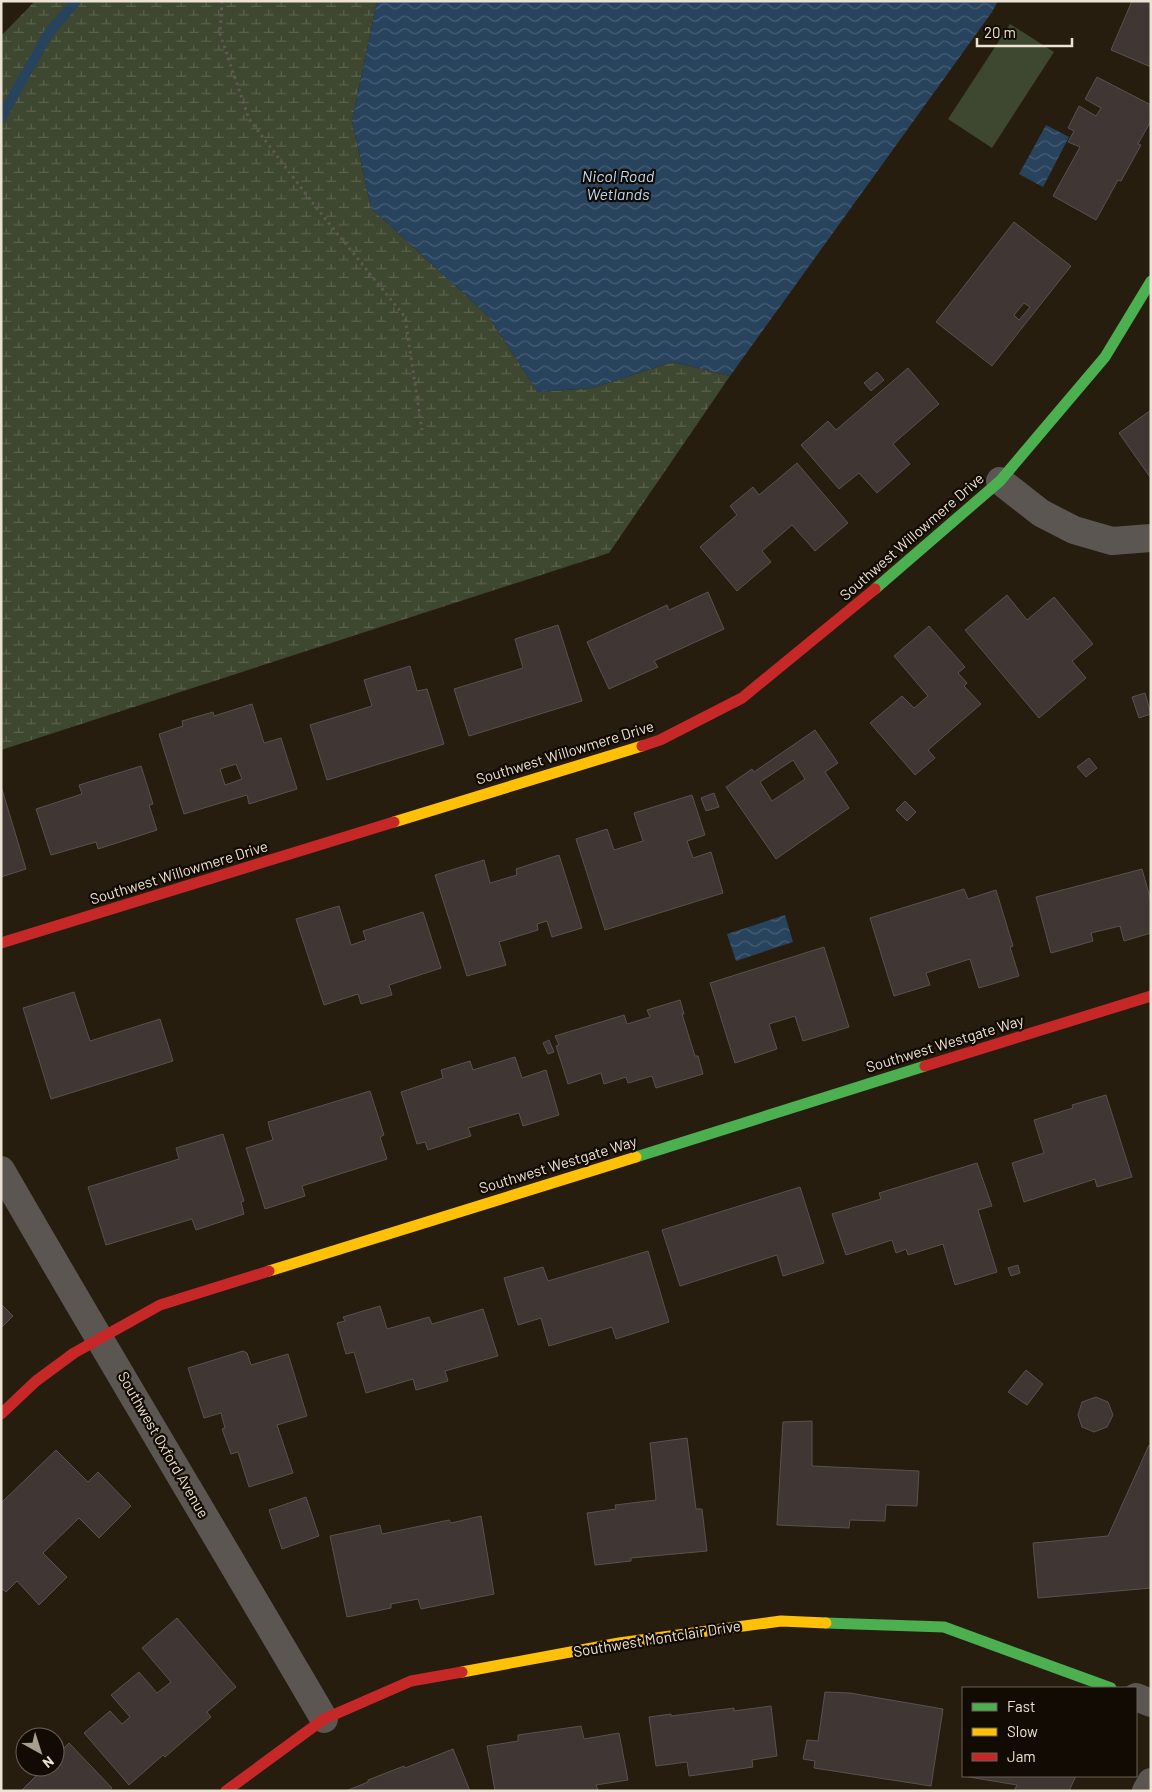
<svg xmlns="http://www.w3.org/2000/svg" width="1152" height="1792" font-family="Barlow,sans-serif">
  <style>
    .wetland { fill: url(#wetland-marsh) }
    .garden { fill: #3e472f }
    .water { fill: url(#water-waves) }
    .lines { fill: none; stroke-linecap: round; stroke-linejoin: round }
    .stream { stroke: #28435d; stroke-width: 10 }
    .building { fill: #403634; stroke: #5a514f; fill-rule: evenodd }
    .path { stroke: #5f5853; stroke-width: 3; stroke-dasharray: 2.5 4; stroke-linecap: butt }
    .street { stroke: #5c5653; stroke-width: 28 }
    .fast { stroke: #4caf50; stroke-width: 11 }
    .slow { stroke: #ffc107; stroke-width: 11 }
    .jam { stroke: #c62828; stroke-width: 11 }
    .labels { text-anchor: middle; stroke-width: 4.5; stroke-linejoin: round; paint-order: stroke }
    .street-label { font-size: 15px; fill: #ede3d4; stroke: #120b03 }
    .water-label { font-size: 16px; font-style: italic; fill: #bad9f9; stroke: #120b03 }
  </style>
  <defs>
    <pattern id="wetland-marsh" width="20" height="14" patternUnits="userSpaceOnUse" patternTransform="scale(1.25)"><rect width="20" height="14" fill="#3e472f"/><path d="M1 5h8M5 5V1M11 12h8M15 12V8" fill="none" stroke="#5a614c"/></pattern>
    <pattern id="water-waves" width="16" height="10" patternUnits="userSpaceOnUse" patternTransform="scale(1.25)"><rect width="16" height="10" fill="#28435d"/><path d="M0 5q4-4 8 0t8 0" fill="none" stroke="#485e73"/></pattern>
  </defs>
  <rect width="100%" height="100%" fill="#261d0f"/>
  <path class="wetland" d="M35 1H377L352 121 371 208 488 316 538 392 592 388 673 362 730 376 609 553 1 750V36Z"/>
  <path class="garden" d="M1010 24 1054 52 992 148 948 119Z"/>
  <path class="water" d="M377 1H998L992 12 730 376 673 362 592 388 538 392 488 316 371 208 352 121Z
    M1046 125 1069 137 1043 187 1019 174Z
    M785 915 793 942 736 961 727 934Z"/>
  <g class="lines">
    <path class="stream" d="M1 118 48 34 76 1"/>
  </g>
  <path class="building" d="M1132 1H1151V67L1111 50Z
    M1097 77 1151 105V121L1138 144 1141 145 1121 181 1118 180 1096 220 1053 196 1080 147 1068 142 1074 131 1068 128 1079 106 1096 116 1101 108 1085 99Z
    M1014 222 1071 266 992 366 936 322ZM1024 303 1030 307 1019 320 1014 315Z
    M908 368 939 404 893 444 910 464 877 493 859 473 839 489 801 445 828 421 836 430Z
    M877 372 884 380 871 391 864 383Z
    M1151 410V477H1150L1119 433Z
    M797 463 848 523 815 551 792 525 762 551 771 562 737 591 700 547 737 515 730 506 753 487 759 495Z
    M708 592 724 629 654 661 658 667 609 689 587 642 667 605 669 610Z
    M1007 595 1027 620 1054 597 1093 644 1072 661 1086 678 1039 718 965 630Z
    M558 625 582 701 469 736 454 689 523 668 515 639Z
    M929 626 965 667 958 673 967 683 964 686 981 704 928 750 935 758 915 775 870 723 902 696 914 708 928 696 894 656Z
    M410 666 417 691 427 689 444 744 327 780 310 725 372 706 364 680Z
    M1145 693 1151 714 1139 718 1132 697Z
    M252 704 264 743 281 738 297 789 249 804 247 795 184 814 159 734 183 726 182 721 213 712 214 716ZM236 764 242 779 225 785 220 769Z
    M815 730 838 763 825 772 849 808 776 859 726 787 752 769 754 772ZM793 760 805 779 772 801 760 782Z
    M1089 758 1097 768 1086 777 1077 767Z
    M141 766 153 804 149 805 157 830 98 849 96 842 51 855 36 809 82 794 79 785Z
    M1 786 26 869 1 877Z
    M714 793 719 807 706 811 701 798Z
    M692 795 705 835 687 841 693 858 711 852 723 893 605 930 576 839 607 829 614 850 643 841 634 813Z
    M905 801 916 812 907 821 896 810Z
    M559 855 582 928 552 937 547 921 537 924 538 930 499 942 506 965 467 976 435 875 484 860 490 883 517 875 516 869Z
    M1142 869 1151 901V933L1124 941 1120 926 1091 933 1093 941 1051 953 1036 897Z
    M964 889 968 899 996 890 1013 946 1010 947 1019 976 979 988 970 959 926 973 930 985 894 996 870 918Z
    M339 906 351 945 366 940 363 931 423 912 441 968 389 985 392 995 361 1004 358 994 324 1005 296 919Z
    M824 947 849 1027 803 1041 795 1016 769 1024 777 1049 735 1063 710 983Z
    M74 992 90 1041 160 1019 173 1061 51 1099 23 1008Z
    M680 1000 684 1014H682L695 1056H698L703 1074 656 1088 652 1076 628 1083 626 1077 604 1084 601 1073 568 1084 556 1046 559 1045 555 1036 624 1015 627 1024 650 1017 647 1010Z
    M549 1040 554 1052 548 1054 543 1043Z
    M515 1057 522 1078 546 1070 559 1115 523 1126 519 1113 468 1128 471 1136 428 1150 425 1142 417 1144 401 1092 443 1078 441 1070 470 1061 473 1070Z
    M370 1091 384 1135 380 1137 387 1159 302 1186 305 1196 265 1209 246 1148 273 1140 268 1122Z
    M1106 1095 1132 1177 1097 1187 1095 1179 1024 1202 1012 1163 1044 1153 1034 1120 1073 1108 1072 1105Z
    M223 1134 244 1201 241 1202 244 1214 196 1230 192 1219 106 1245 88 1187 179 1159 176 1148Z
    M977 1163 992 1206 978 1210 997 1272 955 1285 943 1244 908 1255 906 1249 896 1253 892 1240 846 1255 832 1214 881 1199 879 1193Z
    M800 1187 824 1263 783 1276 777 1255 680 1286 662 1230Z
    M648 1251 669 1322 616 1339 612 1327 549 1346 541 1318 518 1325 504 1278 543 1267 548 1281Z
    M1018 1265 1020 1273 1011 1276 1008 1268Z
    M1 1304 13 1316 1 1328Z
    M380 1306 387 1329 429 1317 432 1324 483 1309 498 1356 445 1371 448 1381 416 1390 413 1379 366 1393 354 1352 346 1354 337 1323 345 1321 343 1317Z
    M243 1351 247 1353 251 1365 288 1354 307 1416 277 1425 293 1473 249 1487 238 1452 231 1454 222 1429 225 1428 221 1413 204 1418 188 1368Z
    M1026 1370 1043 1384 1027 1405 1008 1392Z
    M1096 1397 1108 1402 1113 1415 1107 1427 1094 1432 1082 1427 1078 1415 1082 1402Z
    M812 1421V1466L919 1471 917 1506 886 1505 885 1521 850 1520 849 1528 777 1525 783 1422Z
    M687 1438 696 1509H702L707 1551 631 1558V1561L595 1565 587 1513 616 1509 615 1505 656 1500 650 1443Z
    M1149 1445 1151 1446V1588L1038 1598 1033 1543 1108 1536Z
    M56 1450 88 1482 98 1472 131 1506 99 1538 79 1518 43 1553 67 1577 39 1605 17 1581 6 1592 1 1588V1503Z
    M306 1497 319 1536 282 1549 269 1510Z
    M481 1516 494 1594 421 1609 418 1599 391 1604V1608L347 1617 330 1536 380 1525 382 1534 449 1520 451 1523Z
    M177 1618 236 1687 207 1712 211 1717 165 1757 163 1755 129 1785 84 1733 110 1711 122 1724 130 1717 111 1695 139 1672 157 1693 171 1682 142 1648Z
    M825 1692 850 1693 943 1709 931 1786 814 1768 815 1761 803 1759 807 1740 818 1741Z
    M771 1706 777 1756 752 1760 753 1767 689 1776 687 1762 656 1766 649 1717 671 1714V1716L734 1708V1711Z
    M581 1726 584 1739 619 1733 628 1780 596 1785 598 1790 592 1791H495L487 1746 518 1741V1735Z
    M69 1743 112 1788 109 1791H21L45 1767H55V1757Z
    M453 1749 470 1791H346L368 1782V1780L404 1766 405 1768Z
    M963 1776H1076L1069 1791H1014L1017 1785Z"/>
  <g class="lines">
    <path class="path" d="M222 1 220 34 249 119 315 206 405 317 422 430"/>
    <path class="street" d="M1000 481 1041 513 1074 530 1112 541 1151 538
      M1 1170C107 1354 217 1536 324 1719
      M1136 1697 1151 1703
      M1146 1791 1151 1782"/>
    <path class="fast" d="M875 589 1000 481 1105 357 1151 281
      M636 1157 925 1066
      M826 1623 944 1627 1111 1688"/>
    <path class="slow" d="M394 822 642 746
      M269 1271 636 1157
      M462 1672 619 1643 781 1621 826 1623"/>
    <path class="jam" d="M642 746 660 740 742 698 875 589
      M1 943 394 822
      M925 1066 1151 996
      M1 1414 36 1381 74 1353 160 1305 269 1271
      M226 1791 324 1719 411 1681 462 1672"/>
  </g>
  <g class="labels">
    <g class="street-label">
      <text transform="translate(912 537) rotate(-41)" y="5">Southwest Willowmere Drive</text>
      <text transform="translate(565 753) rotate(-17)" y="5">Southwest Willowmere Drive</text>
      <text transform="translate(179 873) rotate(-17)" y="5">Southwest Willowmere Drive</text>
      <text transform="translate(945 1044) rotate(-17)" y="5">Southwest Westgate Way</text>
      <text transform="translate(558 1165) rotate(-17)" y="5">Southwest Westgate Way</text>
      <text transform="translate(163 1445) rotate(60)" y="5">Southwest Oxford Avenue</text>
      <text transform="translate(657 1639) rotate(-9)" y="5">Southwest Montclair Drive</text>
    </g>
    <g class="water-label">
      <text x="618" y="182">Nicol Road<tspan x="618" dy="18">Wetlands</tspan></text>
    </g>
  </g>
  <rect width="1152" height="1792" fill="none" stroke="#ede3d4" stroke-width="5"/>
  <rect x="962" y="1687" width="175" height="90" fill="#120b03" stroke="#6a6157"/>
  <rect x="972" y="1703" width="25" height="8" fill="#4caf50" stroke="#6a6157"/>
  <text x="1007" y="1712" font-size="15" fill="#ede3d4">Fast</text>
  <rect x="972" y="1728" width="25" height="8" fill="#ffc107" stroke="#6a6157"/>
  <text x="1007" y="1737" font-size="15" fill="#ede3d4">Slow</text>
  <rect x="972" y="1753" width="25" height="8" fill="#c62828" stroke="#6a6157"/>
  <text x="1007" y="1762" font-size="15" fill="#ede3d4">Jam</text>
  <g transform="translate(40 1752) rotate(141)"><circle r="24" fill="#120b03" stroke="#6a6157"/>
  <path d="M0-4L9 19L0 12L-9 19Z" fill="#a79e8f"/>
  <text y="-8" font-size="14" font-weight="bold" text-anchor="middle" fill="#ede3d4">N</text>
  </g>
  <path d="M977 38v8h95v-8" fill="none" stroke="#ede3d4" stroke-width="2.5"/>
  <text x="984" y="38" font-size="15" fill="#ede3d4" stroke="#120b03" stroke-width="4" paint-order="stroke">20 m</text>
</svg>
